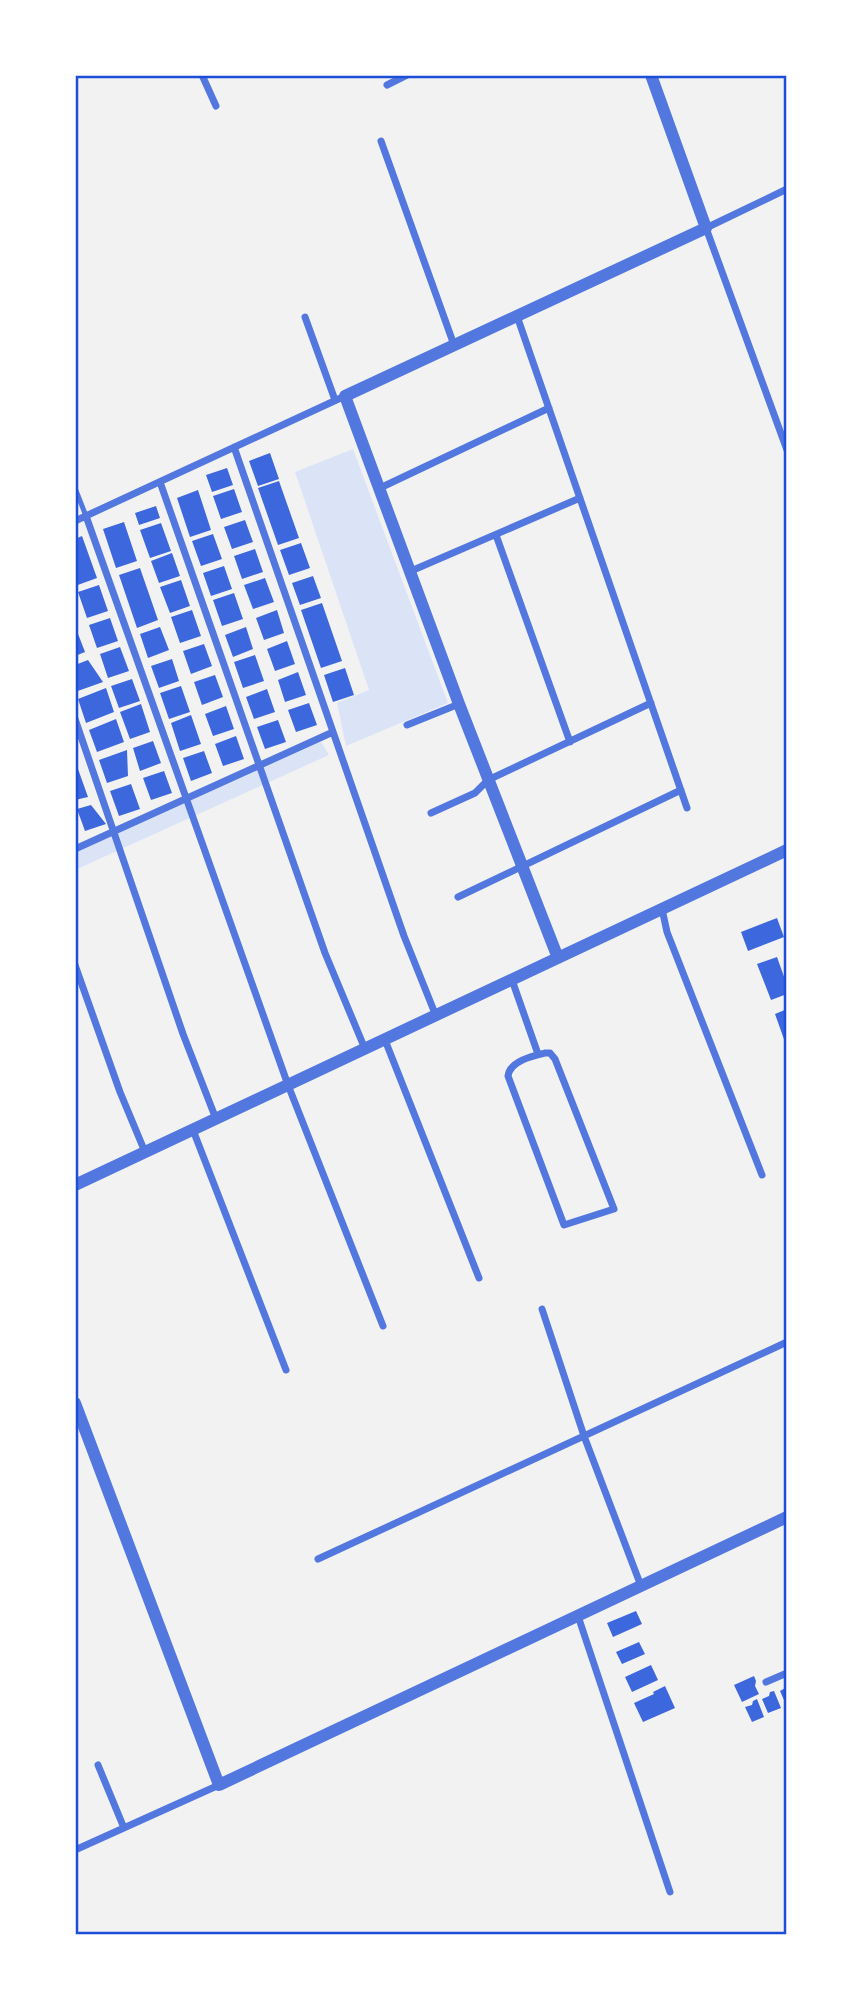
<svg xmlns="http://www.w3.org/2000/svg" width="862" height="2010" font-family="Ubuntu,sans-serif">
  <style>
    .green { fill: #dbe4f7 }
    .building { fill: #3d67dc }
    .lines { fill: none; stroke-linecap: round; stroke-linejoin: round }
    .service { stroke: #5277de; stroke-width: 5 }
    .minor { stroke: #5277de; stroke-width: 7 }
    .tertiary { stroke: #5277de; stroke-width: 12 }
    .neatline { fill: none; stroke: #1d4ed8; stroke-width: 2.5 }
  </style>
  <rect width="100%" height="100%" fill="#f2f2f2"/>
  <path class="green" d="M353 449 448 703 346 746 337 703 369 690 295 472Z
    M317 741 322 743 329 755 75 870V852Z"/>
  <path class="building" d="M270 453 279 479 258 486 249 461Z
    M227 468 233 485 212 492 206 475Z
    M279 481 299 538 278 545 258 488Z
    M234 489 242 512 221 519 213 496Z
    M198 490 211 530 190 537 177 498Z
    M156 506 160 518 139 525 135 513Z
    M245 520 253 542 232 549 224 527Z
    M124 522 137 561 116 568 103 529Z
    M161 523 171 551 150 558 140 530Z
    M213 534 222 559 201 566 192 541Z
    M82 536 97 578 75 586V539Z
    M301 543 310 568 289 575 280 550Z
    M255 549 263 572 242 579 234 556Z
    M172 553 180 576 159 583 151 561Z
    M224 566 232 589 211 596 203 573Z
    M140 568 158 620 137 628 119 575Z
    M313 576 321 598 300 605 292 583Z
    M265 578 274 602 253 609 244 585Z
    M181 580 190 606 170 613 160 587Z
    M99 585 108 611 87 618 78 592Z
    M234 593 243 619 222 626 213 600Z
    M322 603 342 661 321 668 301 610Z
    M192 610 201 636 180 643 171 617Z
    M277 610 284 633 264 640 256 618Z
    M110 618 118 641 97 648 89 625Z
    M75 626 85 652 75 656Z
    M160 627 169 650 148 658 140 634Z
    M246 627 253 649 233 657 225 635Z
    M287 641 295 664 275 671 267 649Z
    M204 644 212 666 191 674 183 651Z
    M120 647 129 671 108 678 100 654Z
    M255 655 264 681 243 688 234 662Z
    M172 659 179 681 159 688 151 666Z
    M88 660 103 682 75 692V665Z
    M345 668 354 695 333 702 324 675Z
    M298 672 306 695 285 702 278 680Z
    M215 675 223 697 202 705 194 682Z
    M132 679 140 701 119 708 111 686Z
    M181 686 190 712 169 719 160 693Z
    M106 688 114 712 86 723 78 699Z
    M267 689 275 712 254 719 246 697Z
    M309 703 317 725 296 732 288 710Z
    M141 704 150 732 130 739 120 712Z
    M226 706 234 729 213 736 205 714Z
    M191 715 201 744 180 751 171 723Z
    M116 719 124 742 97 752 89 730Z
    M278 720 286 742 265 749 257 727Z
    M236 736 244 759 223 766 215 744Z
    M153 741 161 763 140 771 133 748Z
    M127 750 128 776 107 783 99 760Z
    M204 751 212 773 191 781 183 758Z
    M78 769 88 797 75 800V770Z
    M164 771 172 793 151 800 143 778Z
    M131 784 140 809 119 816 110 791Z
    M91 805 106 824 85 831 77 809Z
    M777 918 784 937 748 951 741 932Z
    M777 957 787 985V994L771 1000 757 964Z
    M787 1009V1045H786L775 1014Z
    M636 1611 642 1624 613 1637 607 1623Z
    M639 1642 645 1654 622 1664 616 1652Z
    M651 1665 658 1680 632 1692 625 1677Z
    M754 1676 756 1681 755 1686 759 1694 742 1702 734 1685Z
    M665 1686 675 1708 643 1722 634 1703 654 1694 653 1692Z
    M787 1687V1707L780 1691Z
    M774 1691 781 1708 768 1713 762 1699 769 1696 770 1692Z
    M757 1699 764 1717 752 1722 745 1707 752 1705 753 1701Z"/>
  <g class="lines">
    <path class="service" d="M75 488 86 516"/>
    <path class="minor" d="M202 75 216 106
      M387 85 407 75
      M381 141 454 345
      M787 189 706 228 787 450
      M517 316 687 808
      M305 317 335 400
      M234 447 404 936 436 1016
      M160 482 325 953 365 1049
      M380 488 549 408
      M86 516 288 1085 383 1326
      M75 521 345 396
      M496 535 570 742
      M411 571 580 498
      M75 719 183 1034 216 1119
      M407 725 459 704
      M431 813 475 793 488 780 651 703
      M75 849 333 732
      M458 897 681 790
      M662 909 667 932 762 1175
      M75 965 120 1092 145 1152
      M512 980 538 1054
      M385 1040 479 1278
      M545 1053H550L555 1059 614 1209 564 1225 508 1076C510 1061 532 1056 545 1053Z
      M193 1130 286 1370
      M542 1309 584 1436 641 1586
      M318 1559 787 1342
      M578 1616 670 1892
      M766 1682 787 1673
      M98 1765 124 1828
      M75 1850 219 1785"/>
    <path class="tertiary" d="M558 958 459 704 345 396 706 228 651 75
      M75 1185 787 850
      M75 1403 219 1785 787 1517"/>
  </g>
  <rect width="862" height="2010" fill="none" stroke="#ffffff" stroke-width="154"/>
  <rect x="77" y="77" width="708" height="1856" class="neatline"/>
</svg>
